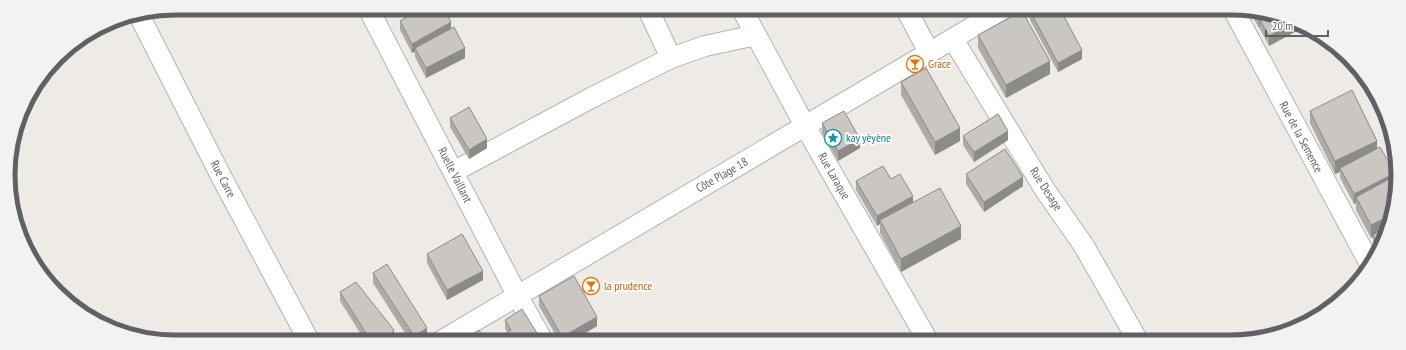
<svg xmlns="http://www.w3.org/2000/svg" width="1406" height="350" font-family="'PT Sans Narrow',sans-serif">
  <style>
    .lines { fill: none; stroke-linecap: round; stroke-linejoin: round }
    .minor-casing { stroke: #b1b4b7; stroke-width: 22 }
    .minor { stroke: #fff; stroke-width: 20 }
    .wall { fill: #aeaaa7 }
    .shaded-wall { fill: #8d8b88 }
    .building { fill: #cac6c2; stroke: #8d8b88 }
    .labels { text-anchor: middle; stroke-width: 3.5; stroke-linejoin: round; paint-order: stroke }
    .food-label { font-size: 12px; fill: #c56008; stroke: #fff; text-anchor: start }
    .street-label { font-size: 12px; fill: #5d6265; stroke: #fff }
    .culture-label { font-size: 12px; fill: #0d838f; stroke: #fff; text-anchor: start }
    .rim { fill: none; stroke: #5d6265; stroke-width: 5 }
  </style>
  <rect width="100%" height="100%" fill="#eeebe6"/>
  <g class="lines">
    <g class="minor-casing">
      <path id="minor" d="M368 8 517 295 543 341
        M648 9 671 58
        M742 9 805 126 928 341
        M906 9 929 52
        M1233 9 1370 264
        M139 15 223 180 309 341
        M953 39 1045 190 1084 246 1138 341
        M453 172 591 98 671 58 705 46 756 35
        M441 341 1003 9"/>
    </g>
    <use href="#minor" class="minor"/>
  </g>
  <path class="wall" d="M1249 9H1253L1304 27 1269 46 1260 29V27L1259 28 1251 14V10L1250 11Z
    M1030 11 1082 59 1058 72 1030 20Z
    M400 21 451 29 465 58 426 78 415 57V52L412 53 400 30Z
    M978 35 1050 74 1006 98 978 48Z
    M901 82 960 141 935 155 901 95Z
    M1310 111 1377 148 1395 176 1397 197 1381 249 1378 253 1373 244V237L1371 238 1356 210V203L1354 204 1340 178V172L1335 174 1310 123Z
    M450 118 487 148 469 159 450 127Z
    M822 123 860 148 838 161 822 133Z
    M963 136 1008 140 974 162 963 145Z
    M966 174 1023 186 984 212 966 184Z
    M891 179 913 202 961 239 901 272 880 233V224L877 226 856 190V181Z
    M427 254 483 280 447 300 427 263Z
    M373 273 427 337 422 341H410L373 283Z
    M340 292 394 340V341H365L340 301Z
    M539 296 597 326 572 341H559L539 306Z
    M505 320 542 341H495V340L507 332 505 329Z"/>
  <path class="shaded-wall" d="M1267 14 1278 18 1260 20V27L1259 28V19Z
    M451 22V32L415 48V52L412 53V44Z
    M1293 23 1304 27 1269 46V36Z
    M465 48V58L426 78V68Z
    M1082 50V59L1058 72V63Z
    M1050 61V74L1006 98V85Z
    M960 128V141L935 155V142Z
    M1008 131V140L974 162V152Z
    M487 139V148L469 159V150Z
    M860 139V148L838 161V151Z
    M1377 141V153L1340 168V172L1335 174V161Z
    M1395 173V182L1356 197V203L1354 204V194Z
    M1023 177V186L984 212V202Z
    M913 196V205L880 220V224L877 226V216Z
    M1391 215 1386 230 1373 235V237L1371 238V225Z
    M961 226V239L901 272V259Z
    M483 271V280L447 300V290Z
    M597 317V326L572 341H562V337Z
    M427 328V337L422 341H414V336Z
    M394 330V341H388Z"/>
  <path class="building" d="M422 8H444L451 22 412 44 400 21Z
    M1032 9H1060L1082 50 1058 63 1030 11Z
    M1254 10 1267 14 1259 19Z
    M1022 11 1050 61 1006 85 978 35Z
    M1269 15 1293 23 1269 36 1260 20Z
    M454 27 465 48 426 68 415 48Z
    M926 68 960 128 935 142 901 82Z
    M1352 90 1377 141 1335 161 1310 111Z
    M469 107 487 139 469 150 450 118Z
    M844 111 860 139 838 151 822 123Z
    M998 114 1008 131 974 152 963 136Z
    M1380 147 1395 173 1354 194 1340 168Z
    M1005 149 1023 177 984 202 966 174Z
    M883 166 891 179 900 174 913 196 877 216 856 181Z
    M1395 176 1397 197 1391 215 1371 225 1356 197Z
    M940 188 961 226 901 259 880 220Z
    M1387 227V228L1381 248 1373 235Z
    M462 234 483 271 447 290 427 254Z
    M387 264 427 328 414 336 373 273Z
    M574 276 597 317 562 337 539 296Z
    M356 282 394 330 388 341H371L340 292Z
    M522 309 542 341H495V340L511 330 505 320Z
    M479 330 485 341H462Z"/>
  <defs>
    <g id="bar-ring" transform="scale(0.9)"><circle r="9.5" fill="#fff" stroke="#e8710a" stroke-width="1.5"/><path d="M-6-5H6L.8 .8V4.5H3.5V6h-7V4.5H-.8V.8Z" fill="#e8710a"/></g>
    <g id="sight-ring" transform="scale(0.9)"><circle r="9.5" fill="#fff" stroke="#0f9aa8" stroke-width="1.5"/><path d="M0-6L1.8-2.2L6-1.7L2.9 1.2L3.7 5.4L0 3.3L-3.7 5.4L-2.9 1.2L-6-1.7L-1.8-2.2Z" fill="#0f9aa8"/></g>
  </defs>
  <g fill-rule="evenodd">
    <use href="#bar-ring" x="915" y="64"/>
    <use href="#sight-ring" x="833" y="138"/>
    <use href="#bar-ring" x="591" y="286"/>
  </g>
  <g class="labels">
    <g class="food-label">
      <text x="928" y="68">Grace</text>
      <text x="604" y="290">la prudence</text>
    </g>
    <g class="street-label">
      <text transform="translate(1301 137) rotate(62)" y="4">Rue de la Semence</text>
      <text transform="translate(455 175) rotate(63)" y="4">Ruelle Vaillant</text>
      <text transform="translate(722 175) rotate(-30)" y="4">Côte Plage 18</text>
      <text transform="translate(834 176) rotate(60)" y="4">Rue Laraque</text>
      <text transform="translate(223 179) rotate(62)" y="4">Rue Carre</text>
      <text transform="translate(1046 189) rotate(57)" y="4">Rue Desage</text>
    </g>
    <g class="culture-label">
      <text x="846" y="142">kay yèyène</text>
    </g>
  </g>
  <path d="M0 0H1406V350H0ZM175 15H1231A160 160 0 0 1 1391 175V175A160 160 0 0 1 1231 335H175A160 160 0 0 1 15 175V175A160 160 0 0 1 175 15Z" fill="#f2f2f3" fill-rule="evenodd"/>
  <path class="rim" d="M175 15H1231A160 160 0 0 1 1391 175V175A160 160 0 0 1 1231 335H175A160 160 0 0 1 15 175V175A160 160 0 0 1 175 15Z"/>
  <path d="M1266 30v6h62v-6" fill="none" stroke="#5d6265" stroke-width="2"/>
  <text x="1272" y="30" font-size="12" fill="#5d6265" stroke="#ffffff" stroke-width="3" paint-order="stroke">20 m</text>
</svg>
